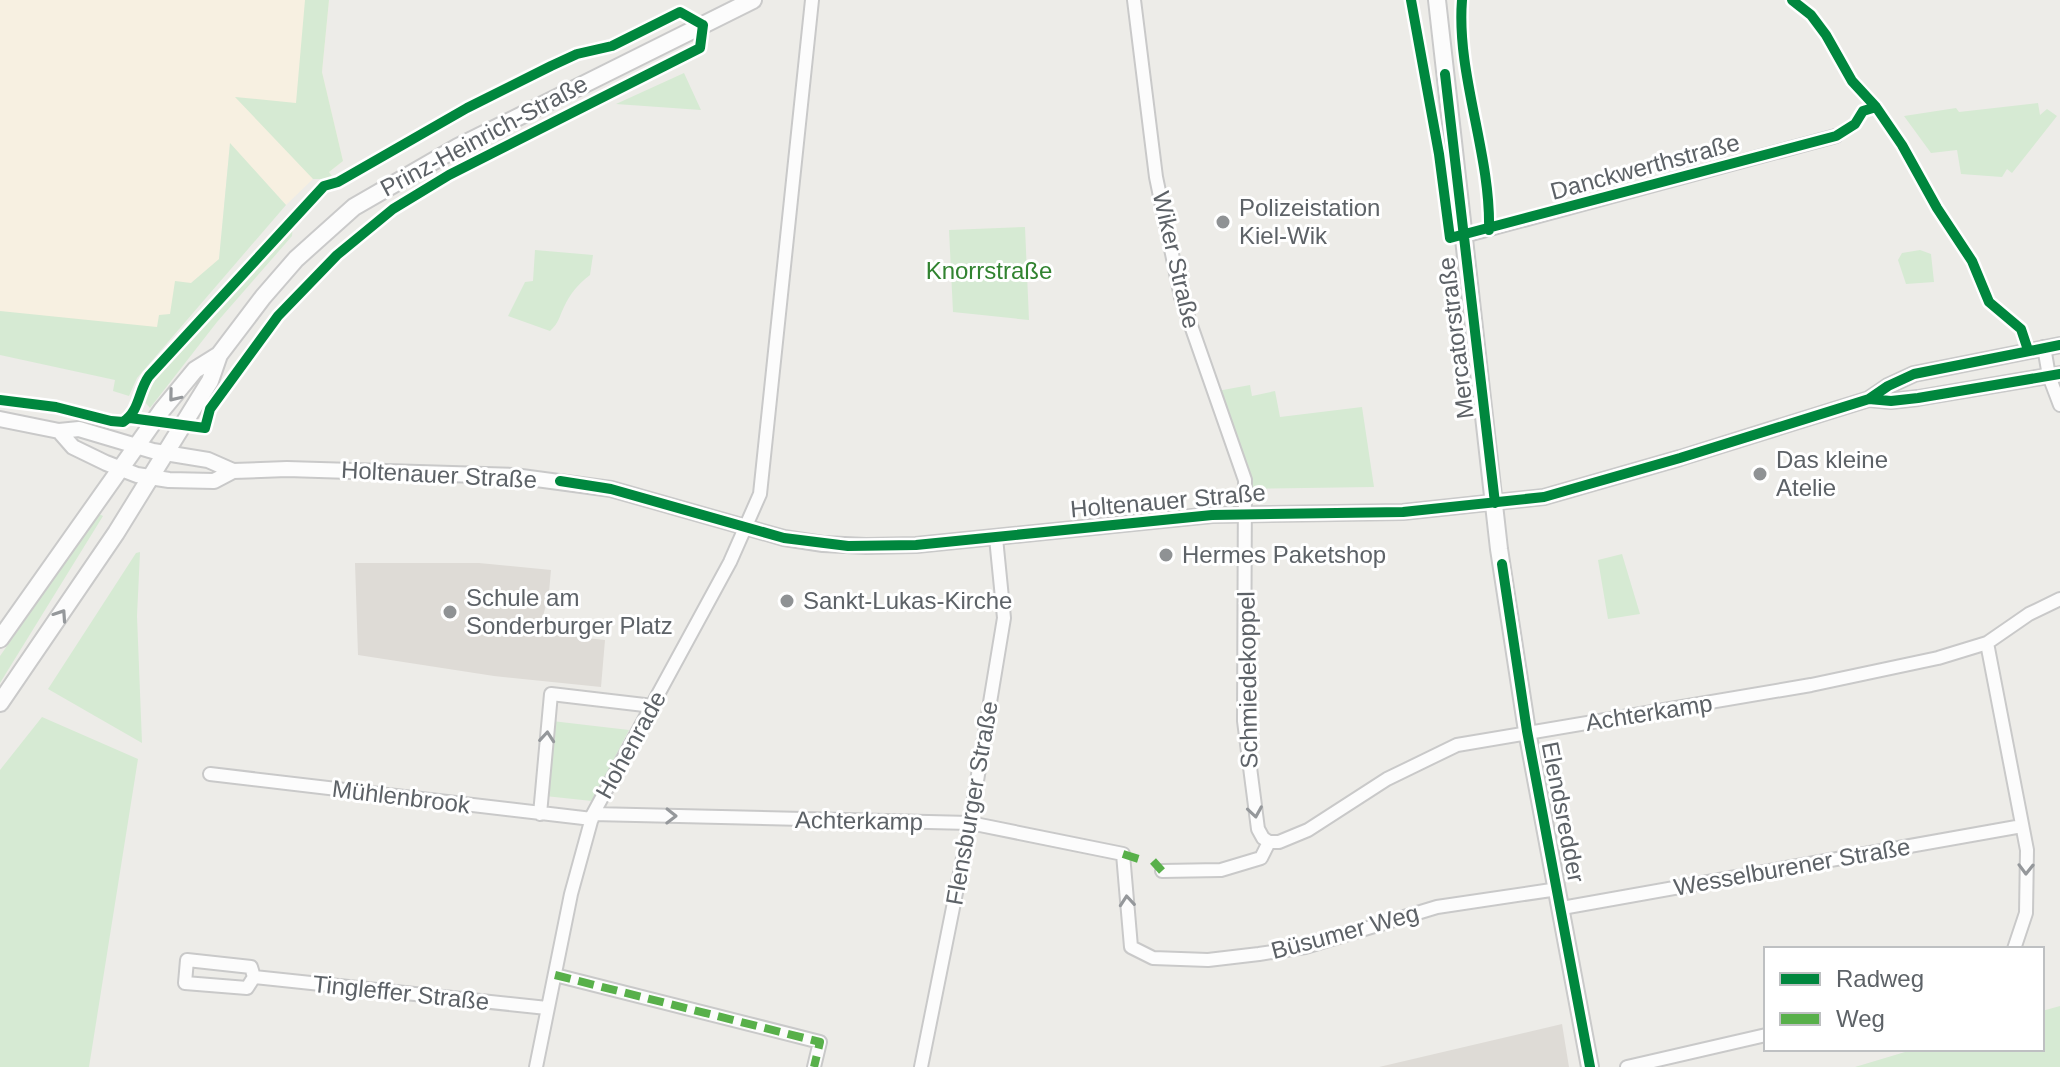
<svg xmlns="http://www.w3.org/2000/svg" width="2060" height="1067" font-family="Helvetica,sans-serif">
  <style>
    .commercial { fill: #f7f0e1 }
    .education { fill: #dedbd6 }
    .green { fill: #d6ead3 }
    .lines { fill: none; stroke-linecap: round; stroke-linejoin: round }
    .minor-casing { stroke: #c9c9c9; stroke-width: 16 }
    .tertiary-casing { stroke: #c9c9c9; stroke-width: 18 }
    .secondary-casing { stroke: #cacaca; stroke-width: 20 }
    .minor { stroke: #fcfcfc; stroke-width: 12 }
    .tertiary { stroke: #fcfcfc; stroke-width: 14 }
    .secondary { stroke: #fcfcfc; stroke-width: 16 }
    .quiet { stroke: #58b04a; stroke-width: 8; stroke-dasharray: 16 8; stroke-linecap: butt }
    .cycleway-casing { stroke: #fff; stroke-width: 15 }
    .cycleway { stroke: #00873e; stroke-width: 10 }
    .oneway { stroke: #95989b }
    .poi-dot { fill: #8f9294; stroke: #fff; stroke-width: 3 }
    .labels { text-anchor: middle; stroke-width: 6; stroke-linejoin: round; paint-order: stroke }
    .street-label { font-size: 24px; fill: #5d6267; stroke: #fff }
    .poi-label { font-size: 24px; fill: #5d6267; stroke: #fff; text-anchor: start }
    .park-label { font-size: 24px; fill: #318330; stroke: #fff }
  </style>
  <rect width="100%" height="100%" fill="#edece8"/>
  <path class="commercial" d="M0 0H329L322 72 343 161 329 172 334 179H313L286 205 230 144 219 260 191 283 162 340 0 327Z"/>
  <path class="education" d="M355 563H479L551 570 549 592 539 633 605 640 601 687 494 676 358 655Z
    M1562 1024 1569 1067H1379Z"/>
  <path class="green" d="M305 0H329L322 72 343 161 329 172 334 179H313L235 97 296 103Z
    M684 73 701 110 616 104Z
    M2038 103 2040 115 2047 109 2057 116 2012 173 2007 169 2002 177 1961 174 1957 150 1931 153 1904 116 1956 108 1959 112Z
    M230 143 286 205 137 378 129 396 113 391 115 380 0 355V311L157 327 159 315 170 314 175 281 191 283 219 259Z
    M293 224 292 236 217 322 150 408 144 401 150 384Z
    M1025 227 1029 320 953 312 949 230Z
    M535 250 593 255 590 275C578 284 570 294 564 307 559 317 559 323 550 331L508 316 525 282 533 281Z
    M1920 250 1931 254 1934 282 1906 284 1898 260 1902 253Z
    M1250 385 1252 396 1275 391 1280 417 1362 407 1374 487 1245 489 1212 392Z
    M99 514 103 516 0 683V656Z
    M140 552 137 616 142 743 48 689 136 553Z
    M1622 554 1640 614 1608 619 1598 560Z
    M42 717 138 759 89 1067H0V770Z
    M552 721 629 730 592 801 545 796Z
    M2060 1006V1067H1855L1915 1049H2042V1011Z"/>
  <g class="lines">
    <g class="minor-casing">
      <path id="minor" d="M1134 0 1156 177 1181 297 1245 480 1244 721 1258 829 1263 838 1269 842
        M1464 236 1836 136
        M2044 347 2049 376 2060 405
        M1987 643 2027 850 2026 913 2014 949
        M210 774 592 819
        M540 814 551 694 653 706
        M593 814 970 823 1123 854 1131 947 1153 958 1208 960 1259 954 1305 947 1437 907 1558 889
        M1269 842H1279L1308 830 1387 779 1457 745 1811 685 1938 658 1987 643 2029 614 2060 599
        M1162 871 1221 870 1261 858 1269 842
        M1562 908 2022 826
        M187 960 251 967 254 977 247 988 185 983Z
        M555 975 820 1042 814 1067
        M254 977 547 1008
        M536 1067 571 894 593 814 730 562 760 494 812 0
        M921 1067 970 823 1004 618 996 538
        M1627 1067 1766 1035"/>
    </g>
    <g class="tertiary-casing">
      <path id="tertiary" d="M1869 399 1891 401 1918 398 2060 374
        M0 419 59 431 79 429 153 451 208 460 233 471
        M59 431 73 447 106 463 137 475 169 480 214 481 233 471 287 469 514 476 611 489 784 538 823 544 866 546 916 545 1212 515 1403 512 1544 497 1680 458 1869 399 1888 386 1914 374 2060 345"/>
    </g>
    <g class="secondary-casing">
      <path id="secondary" d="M1437 0 1499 549 1527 731 1590 1067
        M0 639 162 410 195 370 219 355
        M0 703 116 533 210 381 219 355 263 297 296 259 354 207 458 147 753 0"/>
    </g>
    <use href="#minor" class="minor"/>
    <use href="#tertiary" class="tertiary"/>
    <use href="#secondary" class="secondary"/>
    <path class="quiet" d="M1123 854 1142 860
      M1153 861 1162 871
      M555 975 820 1042 814 1067"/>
    <g class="cycleway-casing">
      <path id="cycleway" d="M1411 0 1439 154 1450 238 1836 136 1855 124 1863 111 1876 107
        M1462 0C1456 74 1491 154 1489 230
        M1792 0 1811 15 1826 35 1852 81 1876 107 1902 145 1937 208 1972 261 1989 302 2021 329 2028 350
        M1445 74 1495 503
        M1869 399 1891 401 1918 398 2060 374
        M0 400 56 407 111 421 123 422C140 411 138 391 149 376L324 186 338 182 467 108 551 66 577 54 612 46 680 12 703 25
        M130 418 205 428 210 409 278 316 337 255 393 209 449 175 700 48 703 25
        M560 481 611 489 784 538 848 546 916 545 1212 515 1403 512 1544 497 1680 458 1869 399 1888 386 1914 374 2060 345
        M1502 564 1527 731 1590 1067"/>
    </g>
    <use href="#cycleway" class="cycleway"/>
  </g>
  <defs><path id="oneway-chevron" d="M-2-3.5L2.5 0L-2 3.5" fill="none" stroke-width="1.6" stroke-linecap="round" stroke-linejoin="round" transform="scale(2)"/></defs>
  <g class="oneway">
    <use href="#oneway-chevron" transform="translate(174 396) rotate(129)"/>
    <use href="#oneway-chevron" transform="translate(61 615) rotate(-56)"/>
    <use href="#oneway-chevron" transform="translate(547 737) rotate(-85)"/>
    <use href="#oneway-chevron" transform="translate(1255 812) rotate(81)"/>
    <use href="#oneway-chevron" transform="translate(671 816) rotate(1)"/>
    <use href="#oneway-chevron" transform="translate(2026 869) rotate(91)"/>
    <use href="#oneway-chevron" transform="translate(1127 901) rotate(-95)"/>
  </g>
  <g class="poi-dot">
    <circle cx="1223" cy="222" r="8"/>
    <circle cx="1760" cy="474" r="8"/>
    <circle cx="1166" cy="555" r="8"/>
    <circle cx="787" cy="601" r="8"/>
    <circle cx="450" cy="612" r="8"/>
  </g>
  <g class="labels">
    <g class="street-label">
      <text transform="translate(484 136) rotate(-28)" y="8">Prinz-Heinrich-Straße</text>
      <text transform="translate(1645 167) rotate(-15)" y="8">Danckwerthstraße</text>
      <text transform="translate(1176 260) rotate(77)" y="8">Wiker Straße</text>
      <text transform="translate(1456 338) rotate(-97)" y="8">Mercatorstraße</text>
      <text transform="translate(439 475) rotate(3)" y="8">Holtenauer Straße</text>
      <text transform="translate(1168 501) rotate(-5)" y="8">Holtenauer Straße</text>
      <text transform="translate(1248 680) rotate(-91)" y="8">Schmiedekoppel</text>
      <text transform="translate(1649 713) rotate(-9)" y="8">Achterkamp</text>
      <text transform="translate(631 745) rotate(-61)" y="8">Hohenrade</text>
      <text transform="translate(401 797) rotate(7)" y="8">Mühlenbrook</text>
      <text transform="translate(972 803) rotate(-80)" y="8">Flensburger Straße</text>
      <text transform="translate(1563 812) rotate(79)" y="8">Elendsredder</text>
      <text transform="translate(859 821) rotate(1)" y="8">Achterkamp</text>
      <text transform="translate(1792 867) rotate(-10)" y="8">Wesselburener Straße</text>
      <text transform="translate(1345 932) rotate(-15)" y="8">Büsumer Weg</text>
      <text transform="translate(401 993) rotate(6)" y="8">Tingleffer Straße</text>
    </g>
    <g class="poi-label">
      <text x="1239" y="216">Polizeistation<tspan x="1239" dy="28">Kiel-Wik</tspan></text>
      <text x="1776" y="468">Das kleine<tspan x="1776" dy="28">Atelie</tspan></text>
      <text x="1182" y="563">Hermes Paketshop</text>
      <text x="466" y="606">Schule am<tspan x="466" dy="28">Sonderburger Platz</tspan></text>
      <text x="803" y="609">Sankt-Lukas-Kirche</text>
    </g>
    <g class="park-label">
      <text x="989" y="279">Knorrstraße</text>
    </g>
  </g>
  <rect x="1764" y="947" width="280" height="104" fill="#ffffff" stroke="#bec0c2" stroke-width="2"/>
  <rect x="1780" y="973" width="40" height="12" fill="#00873e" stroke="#bec0c2" stroke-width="2"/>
  <text x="1836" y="987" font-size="24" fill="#5d6267">Radweg</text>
  <rect x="1780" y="1013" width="40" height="12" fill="#58b04a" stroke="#bec0c2" stroke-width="2"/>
  <text x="1836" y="1027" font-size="24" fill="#5d6267">Weg</text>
</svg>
